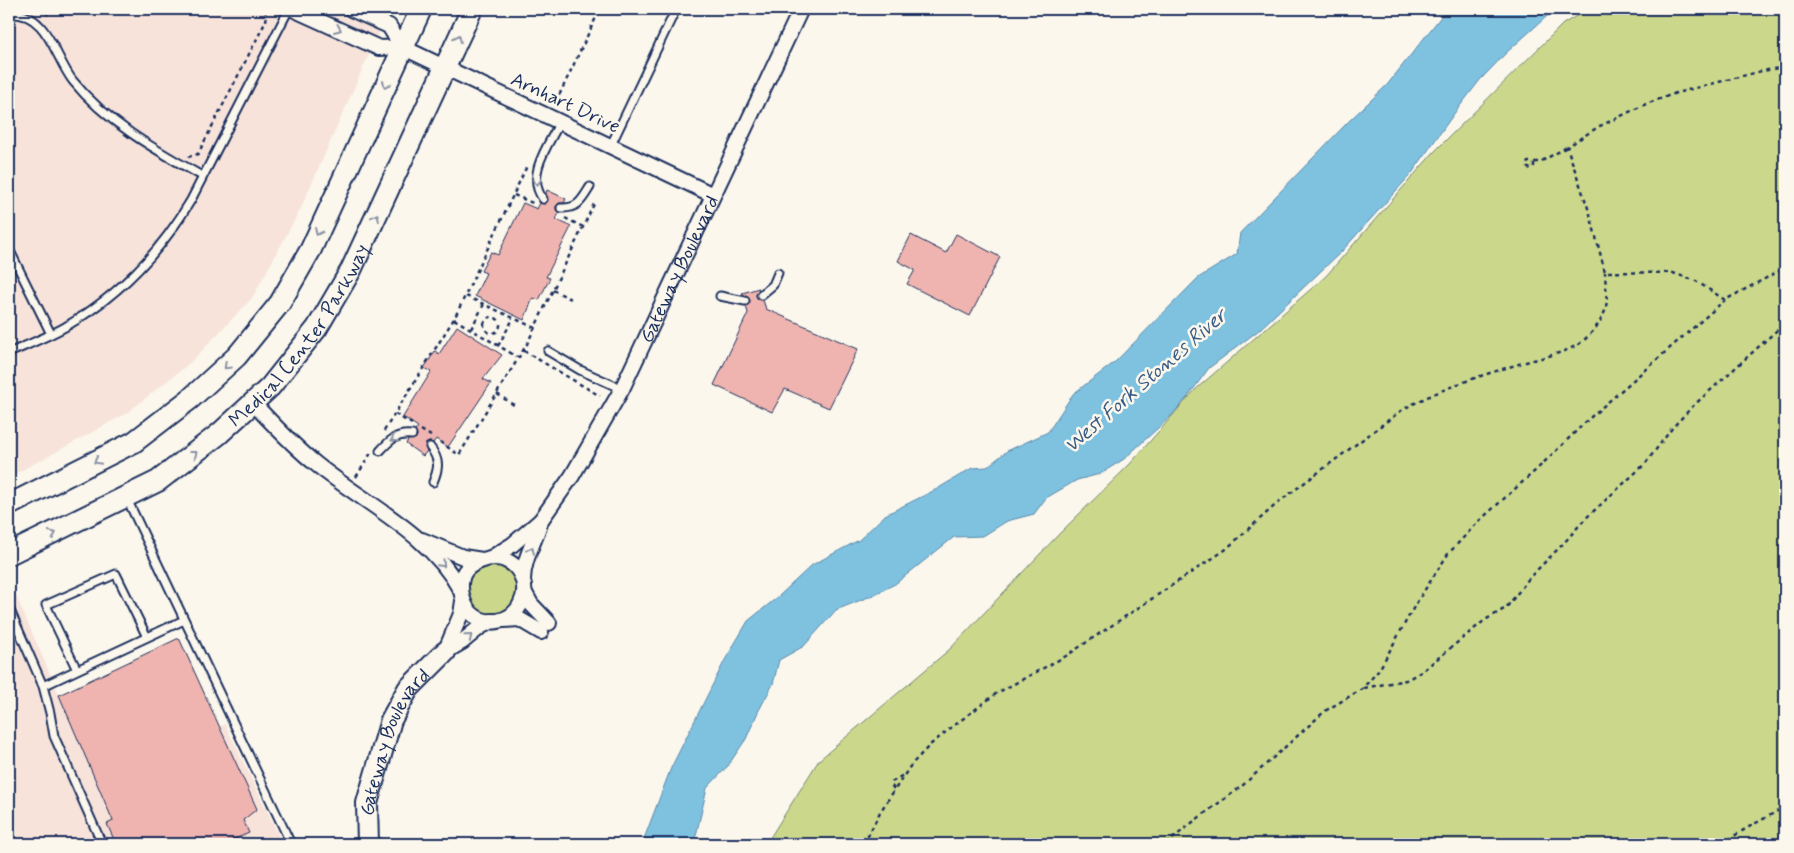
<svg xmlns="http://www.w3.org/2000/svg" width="1794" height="853" font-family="Mynerve,sans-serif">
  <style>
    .built { fill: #f7e3da }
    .green { fill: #cbd88b; stroke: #738474 }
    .water { fill: #7fc2e0; stroke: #5787ac }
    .building { fill: #efb4af; stroke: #1b2f5e }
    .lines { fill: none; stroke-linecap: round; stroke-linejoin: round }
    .lane-casing { stroke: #1b2f5e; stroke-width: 11 }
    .street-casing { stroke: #1b2f5e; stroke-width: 18 }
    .secondary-casing { stroke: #1b2f5e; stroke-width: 24 }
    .path { stroke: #1b2f5e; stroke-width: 2.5; stroke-dasharray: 4 4; stroke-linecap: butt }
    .lane { stroke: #fbf7ec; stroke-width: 7 }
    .street { stroke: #fbf7ec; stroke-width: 14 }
    .secondary { stroke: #fbf7ec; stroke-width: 20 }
    .oneway { stroke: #8b93a5 }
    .labels { text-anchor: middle; stroke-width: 5; stroke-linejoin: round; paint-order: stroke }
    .street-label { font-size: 20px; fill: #1b2f5e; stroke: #fbf7ec }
    .water-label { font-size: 21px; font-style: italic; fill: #395b85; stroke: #fbf7ec }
  </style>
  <rect width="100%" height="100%" fill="#fbf7ec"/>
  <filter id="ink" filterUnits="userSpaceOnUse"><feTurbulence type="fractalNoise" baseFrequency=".02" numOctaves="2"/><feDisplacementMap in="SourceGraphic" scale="10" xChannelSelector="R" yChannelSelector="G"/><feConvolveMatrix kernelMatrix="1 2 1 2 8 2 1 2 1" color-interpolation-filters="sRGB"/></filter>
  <g filter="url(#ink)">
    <path class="built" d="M9 9H389L300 210 252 298 191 362 127 413 45 458 9 477Z
      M10 582 97 782 225 724 283 844H9V583Z"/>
    <path class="green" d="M1588 9H1785V844H766L819 760 950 649 1059 534 1130 464 1195 390 1326 276 1434 152 1563 24Z
      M467 590a25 25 0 1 1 50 0a25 25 0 1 1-50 0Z"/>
    <path class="water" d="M1447 9H1555L1506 53 1480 80 1453 115 1412 173 1342 251 1259 330 1209 368 1186 399 1169 418 1124 459 1100 474 1077 480 1046 498 1034 514 1007 521 983 536 954 537 895 584 871 596 836 610 804 646 779 660 773 684 758 712 746 739 727 767 707 788 694 844H642L671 768 725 660 748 621 779 596 812 565 859 540 885 515 937 489 972 468 987 467 1007 451 1048 432 1073 394 1115 362 1198 278 1237 254 1240 233 1350 120 1387 85Z"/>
    <path class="building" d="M547 190 566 199 564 203H559L556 206V210L559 213 556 219 571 227 546 277 550 278 539 300 533 298 524 320 475 296 486 273 481 271 491 252 498 255 523 203 537 209 540 203 545 204 548 201 546 193Z
      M956 234 1000 257 970 316 907 284 915 270 898 261 911 235 946 253Z
      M759 288 756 296 759 300H763L766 309 858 349 829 408 785 389 772 412 714 385 748 313 746 306 749 304 750 300 742 293Z
      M457 326 502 355 483 379 491 383 448 447 436 439 433 443 429 442 425 444 427 451 423 456 406 444 408 440 416 438 417 435 415 431 418 427 403 417 431 372 424 368 435 351 439 354Z
      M179 638 257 809 243 820 249 833 223 844H116L107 824 113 821 59 695Z"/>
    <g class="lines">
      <g class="lane-casing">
        <path id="lane" d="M9 14C48 11 54 57 73 81 107 123 156 150 202 176
          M611 145 676 9
          M543 199C525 175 549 144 560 122
          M561 208C578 209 582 200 590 187
          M9 249 51 334
          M761 295 773 285 778 273
          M720 296 745 301
          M548 351 580 370 622 389
          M9 353C27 345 47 337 65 327 118 296 160 253 191 200L289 9
          M430 447C440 460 439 468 433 482
          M380 451C390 440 397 433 412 435
          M127 499 291 844
          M9 608 43 686 50 713 54 736 102 844
          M147 637 116 574 46 605 77 670 184 620
          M43 686 77 670"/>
      </g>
      <g class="street-casing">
        <g id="street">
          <path d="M293 9 379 48 402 47 389 26 351 9"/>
          <path d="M402 47 713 195"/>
          <path d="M253 403C273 424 293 446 316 464 365 504 430 533 461 591"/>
          <path d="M422 540 463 557 482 560"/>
          <path d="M490 558C495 558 501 558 505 560 523 567 529 589 520 605 511 623 485 627 471 613 461 603 457 581 466 570 472 563 482 560 490 558Z"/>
          <path id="s1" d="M491 558 512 545 541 520 572 476 622 389 801 9"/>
          <path d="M523 580C523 559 536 540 541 520"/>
          <path d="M525 593 531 604 549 623"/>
          <path d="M504 620 519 619 541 632"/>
          <path d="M445 652 462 642 480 627 492 621"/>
          <path d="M445 652 461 614 463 601"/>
        </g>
      </g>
      <g class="secondary-casing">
        <g id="secondary">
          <path d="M9 505 134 442 190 399 237 356 280 303 311 249 421 9"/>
          <path id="s2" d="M9 554 158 481 219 434 270 387 317 328 351 270 472 9"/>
          <path id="s3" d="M368 844 367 803 391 720 408 689 445 652"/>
        </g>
      </g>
      <path class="path" d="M47 14 48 15
        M1785 67 1762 71 1676 93 1646 104 1598 127 1567 147 1590 214 1605 272 1673 273 1696 281 1725 300 1785 268
        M556 102 600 9
        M188 157 198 154 200 150 266 21 267 14 263 9
        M1534 163V166L1532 169 1528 168 1526 165 1528 162H1540L1567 147
        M514 195 535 204
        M565 218 583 227
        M553 290 571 299
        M466 296 535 328
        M484 325a8 8 0 1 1 16 0a8 8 0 1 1-16 0Z
        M454 319 519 358
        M471 329 484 304
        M498 346 513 319
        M524 351 600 396
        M497 394 514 405
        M395 414 412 424
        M421 430 431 436
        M384 431 455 317 527 166
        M440 442 459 455 527 344 594 204
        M356 477 371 453
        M1364 688 1406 680 1421 672 1485 620 1506 608 1530 577 1563 544 1585 519 1645 464 1673 427 1693 406 1785 323
        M894 789 891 785 892 782 903 775
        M864 844 880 812 911 765 930 745 952 727 997 693 1066 656 1225 550 1280 501 1402 410C1439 389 1479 376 1519 364 1538 358 1560 355 1577 345 1589 338 1603 321 1606 307 1608 297 1605 283 1605 272
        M1166 844 1193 822 1242 786 1325 711 1362 689 1379 670 1415 605 1448 554 1479 521 1536 470 1592 416 1725 300
        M1721 844 1747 828 1785 807"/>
      <use href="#lane" class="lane"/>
      <use href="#street" class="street"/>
      <use href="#secondary" class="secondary"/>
    </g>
    <defs><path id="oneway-chevron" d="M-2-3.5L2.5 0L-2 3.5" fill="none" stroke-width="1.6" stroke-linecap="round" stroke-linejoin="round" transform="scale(1.25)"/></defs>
    <g class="oneway">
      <use href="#oneway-chevron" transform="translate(338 29) rotate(24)"/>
      <use href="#oneway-chevron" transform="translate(458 38) rotate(-65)"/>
      <use href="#oneway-chevron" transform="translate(386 85) rotate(114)"/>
      <use href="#oneway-chevron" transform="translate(537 182) rotate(90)"/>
      <use href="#oneway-chevron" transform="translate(376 217) rotate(-65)"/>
      <use href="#oneway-chevron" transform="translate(318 232) rotate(115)"/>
      <use href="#oneway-chevron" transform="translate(227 366) rotate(137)"/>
      <use href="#oneway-chevron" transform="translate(394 439) rotate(150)"/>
      <use href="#oneway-chevron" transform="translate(194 454) rotate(-38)"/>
      <use href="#oneway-chevron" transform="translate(97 461) rotate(153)"/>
      <use href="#oneway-chevron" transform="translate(53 534) rotate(-25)"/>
      <use href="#oneway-chevron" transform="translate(531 550) rotate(-66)"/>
      <use href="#oneway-chevron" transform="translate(442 564) rotate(46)"/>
      <use href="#oneway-chevron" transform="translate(469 637) rotate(-39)"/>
    </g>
  </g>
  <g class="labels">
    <g class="street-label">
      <text transform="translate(566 102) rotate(25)" y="7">Arnhart Drive</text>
      <text dy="7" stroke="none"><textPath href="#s1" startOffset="350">Gateway Boulevard</textPath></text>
      <text dy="7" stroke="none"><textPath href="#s2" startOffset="371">Medical Center Parkway</textPath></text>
      <text dy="7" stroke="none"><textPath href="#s3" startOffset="108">Gateway Boulevard</textPath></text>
    </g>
    <g class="water-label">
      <text transform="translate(1145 380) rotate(-41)" y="7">West Fork Stones River</text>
    </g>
  </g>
  <rect width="1794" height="853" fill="none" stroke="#fbf7ec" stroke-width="30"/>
  <rect x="15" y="15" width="1764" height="823" fill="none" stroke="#1b2f5e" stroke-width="2" filter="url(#ink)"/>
</svg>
